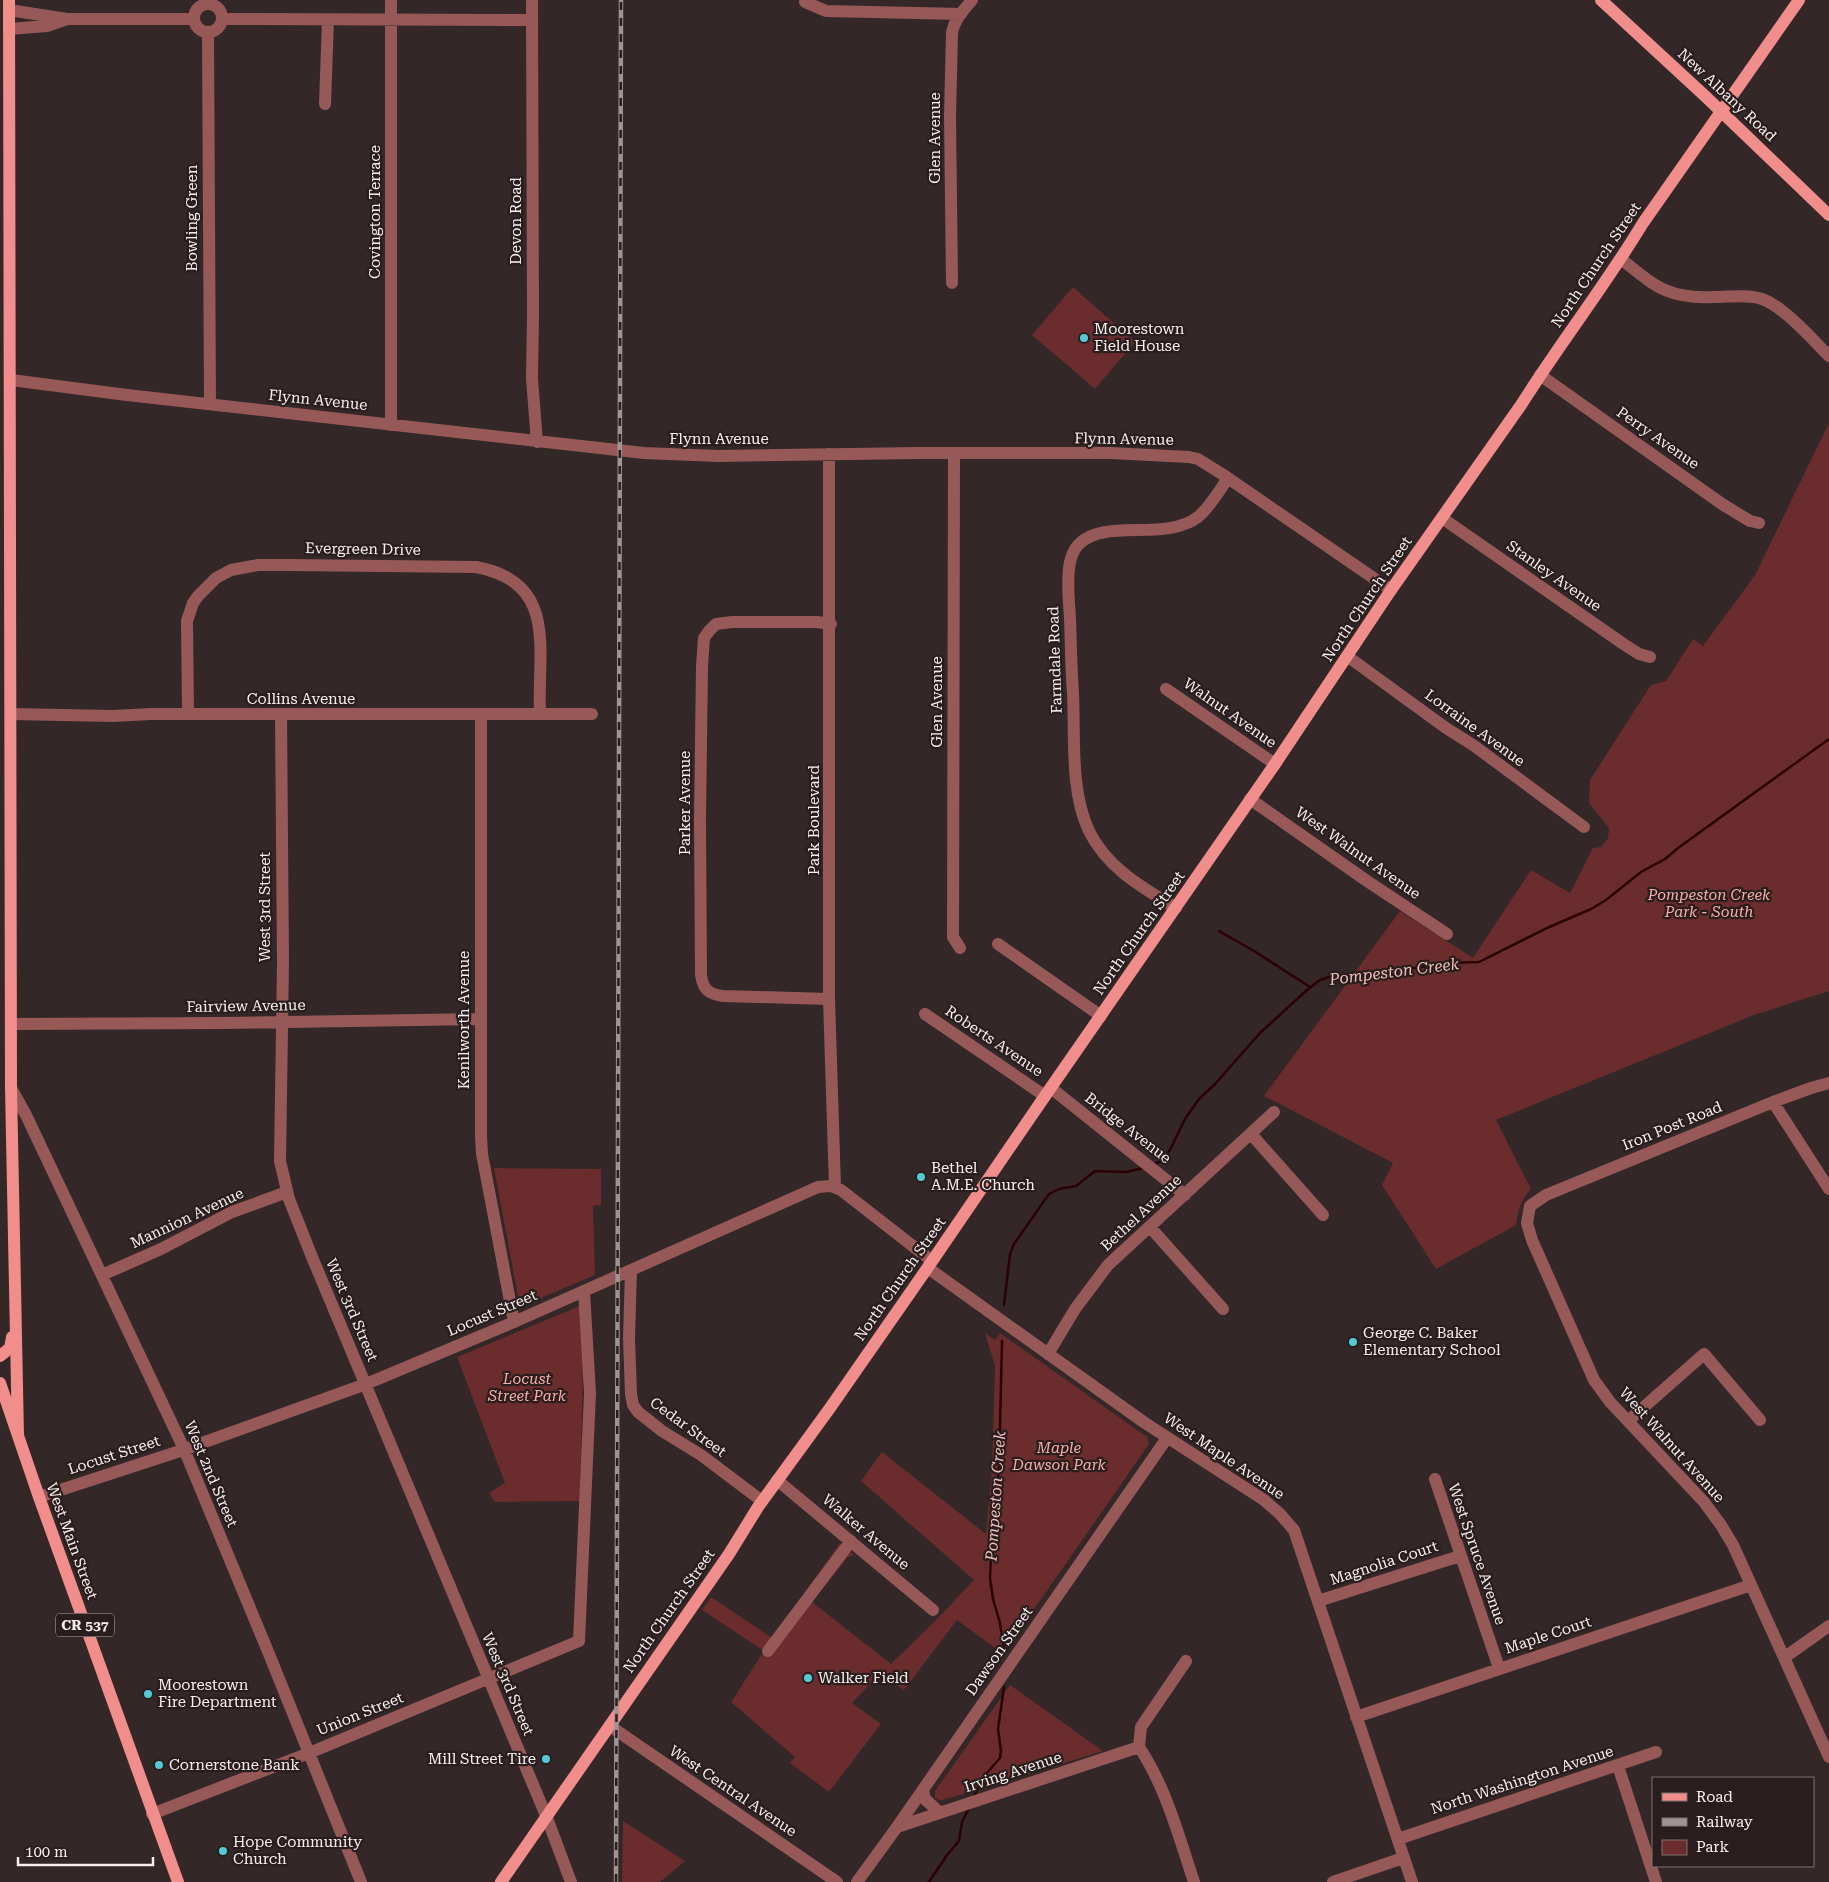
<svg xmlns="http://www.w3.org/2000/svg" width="1829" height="1882" font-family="'Roboto Serif',serif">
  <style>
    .green { fill: #6a2c2d }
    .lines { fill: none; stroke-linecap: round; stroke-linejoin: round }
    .stream { stroke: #2b0104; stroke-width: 2.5 }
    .minor { stroke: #965957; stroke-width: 12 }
    .major { stroke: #f18d8b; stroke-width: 12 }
    .rail-casing { stroke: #9e9494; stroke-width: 4.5 }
    .rail { stroke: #291e1d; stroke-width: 2.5; stroke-dasharray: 8; stroke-linecap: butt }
    .poi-dot { fill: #51ccd4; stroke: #291e1d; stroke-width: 2 }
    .labels { text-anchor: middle; stroke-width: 4.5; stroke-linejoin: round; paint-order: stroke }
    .shield { fill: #291e1d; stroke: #bab1b0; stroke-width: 1 }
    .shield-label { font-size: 14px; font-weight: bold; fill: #f8f0ef }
    .street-label { font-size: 15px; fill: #f8f0ef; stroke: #291e1d }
    .poi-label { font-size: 15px; fill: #f8f0ef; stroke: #291e1d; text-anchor: start }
    .park-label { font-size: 15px; font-style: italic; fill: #faaeab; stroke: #291e1d }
    .water-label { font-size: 16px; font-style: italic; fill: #f3bfbd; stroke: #291e1d }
  </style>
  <rect width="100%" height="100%" fill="#332727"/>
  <path class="green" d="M1073 287 1135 342 1095 389 1032 335Z
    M1829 423V991L1754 1015 1496 1120 1531 1189C1521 1200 1518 1211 1516 1225L1436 1269 1382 1185 1393 1163 1264 1096 1400 911 1473 958 1531 870 1570 893 1593 848 1601 847 1608 838 1609 828 1589 803 1590 780 1651 685 1666 681 1693 639 1703 646 1755 575Z
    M494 1168 601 1169V1205L593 1206 595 1275 520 1307Z
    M582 1305 583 1363 580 1501 495 1502 489 1493 505 1483 457 1357Z
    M985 1333 995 1340 1000 1333 1147 1437 1149 1444 1003 1654 957 1620 904 1690 880 1674 852 1703 881 1724 829 1792 790 1763 795 1757 731 1702 764 1651 702 1610 711 1597 772 1638 840 1543 854 1555 848 1557 812 1602 891 1664 938 1618 974 1580 861 1481 882 1452 986 1534 992 1470 995 1366Z
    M1010 1685 1103 1751 943 1800H939L935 1798V1791Z
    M623 1821 685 1861 660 1882H622Z"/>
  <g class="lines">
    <path class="stream" d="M1219 931 1254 951 1310 987
      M1153 1165 1161 1161 1170 1150 1185 1119 1199 1099 1215 1084 1260 1033 1307 990 1320 980 1330 977 1364 976 1447 963 1479 962 1547 928 1591 909 1606 900 1641 872 1665 859 1678 848 1829 739
      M1004 1305 1010 1254 1014 1244 1049 1194 1059 1189 1076 1186 1095 1171 1126 1172 1143 1168
      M1002 1341 999 1469 992 1534 990 1578 993 1599 1000 1623 1004 1650
      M974 1796 986 1774 1000 1758 1001 1751 998 1729 1004 1687
      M929 1882 947 1855 959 1841 962 1822 969 1808"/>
    <path class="minor" d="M391 0V425
      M532 0 533 316 532 379 537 442
      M805 2 826 11 961 14
      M194 18a14 14 0 1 1 28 0a14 14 0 1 1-28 0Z
      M9 10 67 19
      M222 19 532 20
      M9 29 47 26 67 19H194
      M208 33 210 404
      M325 104 328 20
      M1621 259C1655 286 1667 299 1713 297 1729 297 1747 294 1762 299 1783 306 1813 340 1829 356
      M952 283 950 116 952 33C954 20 963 11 972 0
      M1540 375 1722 504 1750 521 1759 523
      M11 380 127 395 644 453 718 456 919 453H1110L1189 457 1198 459 1222 474 1391 590
      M954 453 953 937 960 948
      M829 454V999L835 1187
      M1442 518 1622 643 1639 654 1650 657
      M1347 656 1446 728 1473 745 1584 827
      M1166 689 1275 764
      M11 714 113 716 151 714H592
      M188 714 187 621 193 603 198 596 216 578 231 570 258 565H288L476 567C559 582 537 651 540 714
      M481 714V1136L482 1154 514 1322
      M281 715 283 962 280 1161 289 1199 312 1257 547 1818 571 1882
      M1250 799 1367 881 1447 934
      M1176 908C1143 888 1107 868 1089 831 1070 791 1075 737 1073 693 1071 668 1071 643 1070 618 1069 601 1067 585 1069 568 1070 560 1073 550 1079 544 1105 518 1165 542 1198 517 1210 507 1219 491 1228 478
      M998 944 1101 1016
      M829 999 723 996C708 994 703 989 701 975L700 820 702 666 704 638 709 631 716 624 732 622H817L831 624
      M925 1014 1045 1096
      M11 1024 222 1023 481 1019
      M1829 1083 1811 1088 1773 1102 1546 1195 1530 1206 1527 1223 1532 1240 1594 1380 1610 1402 1704 1502 1721 1525 1733 1545 1829 1757
      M11 1088 26 1115 184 1449 269 1654 361 1882
      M1051 1088 1185 1195
      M1773 1102 1829 1189
      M1251 1134 1323 1215
      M1150 1227 1223 1309
      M928 1268 1145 1423 1264 1500 1280 1514 1294 1530 1412 1882
      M631 1270 629 1338 631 1394 633 1405 638 1412 662 1431 701 1455 762 1501
      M102 1275 161 1249 232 1212 287 1192
      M1048 1354 1075 1309 1108 1265 1274 1112
      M1628 1421 1704 1354 1760 1420
      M1435 1479 1499 1668
      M777 1480 933 1610
      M39 1497 177 1452 366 1384 514 1322 818 1187 831 1186 841 1190 932 1261
      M1318 1601 1460 1556
      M768 1651 851 1541
      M1785 1657 1829 1626
      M1356 1717 1751 1585
      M610 1726 837 1882
      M1139 1747C1166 1787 1179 1837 1194 1882
      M1139 1747 1141 1727 1186 1661
      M1618 1766 1656 1882
      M923 1790 925 1799 940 1813
      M152 1814 309 1753 579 1641 590 1393 584 1291
      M897 1827 1139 1747
      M1398 1839 1656 1752
      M857 1882 897 1827 1167 1438
      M1333 1882 1403 1858"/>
    <path class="major" d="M9 0 11 1088 18 1436
      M1601 0 1705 96 1829 215
      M0 1356 10 1348 12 1337
      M0 1383 39 1497 178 1882
      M501 1882 729 1554 758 1507 830 1408 926 1270 1045 1096 1275 764 1391 590 1521 405C1560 343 1605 286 1643 223L1799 0"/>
    <g class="rail-casing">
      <path id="rail" d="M616 1882 621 0"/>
    </g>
    <use href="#rail" class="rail"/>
  </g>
  <g class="poi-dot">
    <circle cx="1084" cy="338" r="5"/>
    <circle cx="921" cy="1177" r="5"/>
    <circle cx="1353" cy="1342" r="5"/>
    <circle cx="808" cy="1678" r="5"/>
    <circle cx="148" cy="1694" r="5"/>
    <circle cx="546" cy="1759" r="5"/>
    <circle cx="159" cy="1765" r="5"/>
    <circle cx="223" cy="1851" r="5"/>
  </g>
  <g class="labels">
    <rect class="shield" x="56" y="1613.5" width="58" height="23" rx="4"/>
    <g class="shield-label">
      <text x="85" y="1630">CR 537</text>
    </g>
    <g class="street-label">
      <text transform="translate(1727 95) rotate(43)" y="5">New Albany Road</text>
      <text transform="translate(935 138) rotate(-90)" y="5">Glen Avenue</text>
      <text transform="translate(375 212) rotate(-90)" y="5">Covington Terrace</text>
      <text transform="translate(192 218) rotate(-90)" y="5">Bowling Green</text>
      <text transform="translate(516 221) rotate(-90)" y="5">Devon Road</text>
      <text transform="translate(1596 265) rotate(-56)" y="5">North Church Street</text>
      <text transform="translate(318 400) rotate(6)" y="5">Flynn Avenue</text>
      <text transform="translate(1658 438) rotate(35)" y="5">Perry Avenue</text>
      <text x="719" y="444">Flynn Avenue</text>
      <text transform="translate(1124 439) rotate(1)" y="5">Flynn Avenue</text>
      <text transform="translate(363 549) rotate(1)" y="5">Evergreen Drive</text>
      <text transform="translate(1554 576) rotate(35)" y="5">Stanley Avenue</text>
      <text transform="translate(1367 599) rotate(-56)" y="5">North Church Street</text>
      <text transform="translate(1055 660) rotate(-92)" y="5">Farmdale Road</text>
      <text x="301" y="704">Collins Avenue</text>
      <text transform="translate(937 702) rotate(-90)" y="5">Glen Avenue</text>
      <text transform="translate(1230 713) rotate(35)" y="5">Walnut Avenue</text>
      <text transform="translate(1475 728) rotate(36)" y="5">Lorraine Avenue</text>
      <text transform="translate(685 803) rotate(-90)" y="5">Parker Avenue</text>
      <text transform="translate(814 820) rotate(-90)" y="5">Park Boulevard</text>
      <text transform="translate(1358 853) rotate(35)" y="5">West Walnut Avenue</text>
      <text transform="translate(265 907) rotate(-90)" y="5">West 3rd Street</text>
      <text transform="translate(1139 933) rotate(-55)" y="5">North Church Street</text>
      <text transform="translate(246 1006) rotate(-1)" y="5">Fairview Avenue</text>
      <text transform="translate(464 1020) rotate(-90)" y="5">Kenilworth Avenue</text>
      <text transform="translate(994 1041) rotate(34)" y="5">Roberts Avenue</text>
      <text transform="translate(1672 1126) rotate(-22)" y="5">Iron Post Road</text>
      <text transform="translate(1128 1128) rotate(38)" y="5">Bridge Avenue</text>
      <text transform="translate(1141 1213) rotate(-43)" y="5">Bethel Avenue</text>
      <text transform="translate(187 1218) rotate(-25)" y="5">Mannion Avenue</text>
      <text transform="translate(900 1279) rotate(-55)" y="5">North Church Street</text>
      <text transform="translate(352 1310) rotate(67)" y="5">West 3rd Street</text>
      <text transform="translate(492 1313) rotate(-23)" y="5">Locust Street</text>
      <text transform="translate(688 1427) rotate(36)" y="5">Cedar Street</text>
      <text transform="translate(1672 1445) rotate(48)" y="5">West Walnut Avenue</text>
      <text transform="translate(114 1455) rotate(-18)" y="5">Locust Street</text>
      <text transform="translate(1224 1456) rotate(34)" y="5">West Maple Avenue</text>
      <text transform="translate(211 1474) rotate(67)" y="5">West 2nd Street</text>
      <text transform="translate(866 1532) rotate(40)" y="5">Walker Avenue</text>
      <text transform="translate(72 1541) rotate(70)" y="5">West Main Street</text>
      <text transform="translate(1477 1554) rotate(71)" y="5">West Spruce Avenue</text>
      <text transform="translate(1384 1563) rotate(-18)" y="5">Magnolia Court</text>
      <text transform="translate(669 1611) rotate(-55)" y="5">North Church Street</text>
      <text transform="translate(1548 1635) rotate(-18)" y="5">Maple Court</text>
      <text transform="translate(999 1651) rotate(-55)" y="5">Dawson Street</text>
      <text transform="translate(508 1684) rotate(67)" y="5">West 3rd Street</text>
      <text transform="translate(360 1714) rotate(-22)" y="5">Union Street</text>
      <text transform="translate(1013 1772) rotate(-18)" y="5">Irving Avenue</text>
      <text transform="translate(1522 1780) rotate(-18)" y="5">North Washington Avenue</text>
      <text transform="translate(733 1791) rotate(34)" y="5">West Central Avenue</text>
    </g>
    <g class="poi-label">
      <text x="1094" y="334">Moorestown<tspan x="1094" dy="17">Field House</tspan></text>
      <text x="931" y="1173">Bethel<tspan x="931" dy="17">A.M.E. Church</tspan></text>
      <text x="1363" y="1338">George C. Baker<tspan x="1363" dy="17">Elementary School</tspan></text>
      <text x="818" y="1683">Walker Field</text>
      <text x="158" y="1690">Moorestown<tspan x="158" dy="17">Fire Department</tspan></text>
      <text x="536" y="1764" text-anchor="end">Mill Street Tire</text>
      <text x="169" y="1770">Cornerstone Bank</text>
      <text x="233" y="1847">Hope Community<tspan x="233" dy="17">Church</tspan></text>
    </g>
    <g class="park-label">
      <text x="1709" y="900">Pompeston Creek<tspan x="1709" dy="17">Park - South</tspan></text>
      <text x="527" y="1384">Locust<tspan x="527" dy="17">Street Park</tspan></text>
      <text x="1059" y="1453">Maple<tspan x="1059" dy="17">Dawson Park</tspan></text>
    </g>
    <g class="water-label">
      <text transform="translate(1394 971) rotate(-7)" y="6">Pompeston Creek</text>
      <text transform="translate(995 1496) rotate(-86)" y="6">Pompeston Creek</text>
    </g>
  </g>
  <rect x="1652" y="1777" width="162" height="90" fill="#291e1d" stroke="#7c7271"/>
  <rect x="1662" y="1793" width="25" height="8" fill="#f18d8b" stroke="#7c7271"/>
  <text x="1696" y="1802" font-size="15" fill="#f8f0ef">Road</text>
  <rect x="1662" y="1818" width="25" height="8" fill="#9e9494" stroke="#7c7271"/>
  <text x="1696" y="1827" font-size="15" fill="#f8f0ef">Railway</text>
  <rect x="1662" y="1840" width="25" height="15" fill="#6a2c2d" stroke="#7c7271"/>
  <text x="1696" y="1852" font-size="15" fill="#f8f0ef">Park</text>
  <path d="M18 1857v8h135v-8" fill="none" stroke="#f8f0ef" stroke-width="2.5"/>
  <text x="25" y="1857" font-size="15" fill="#f8f0ef" stroke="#291e1d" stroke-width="4" paint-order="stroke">100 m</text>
</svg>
